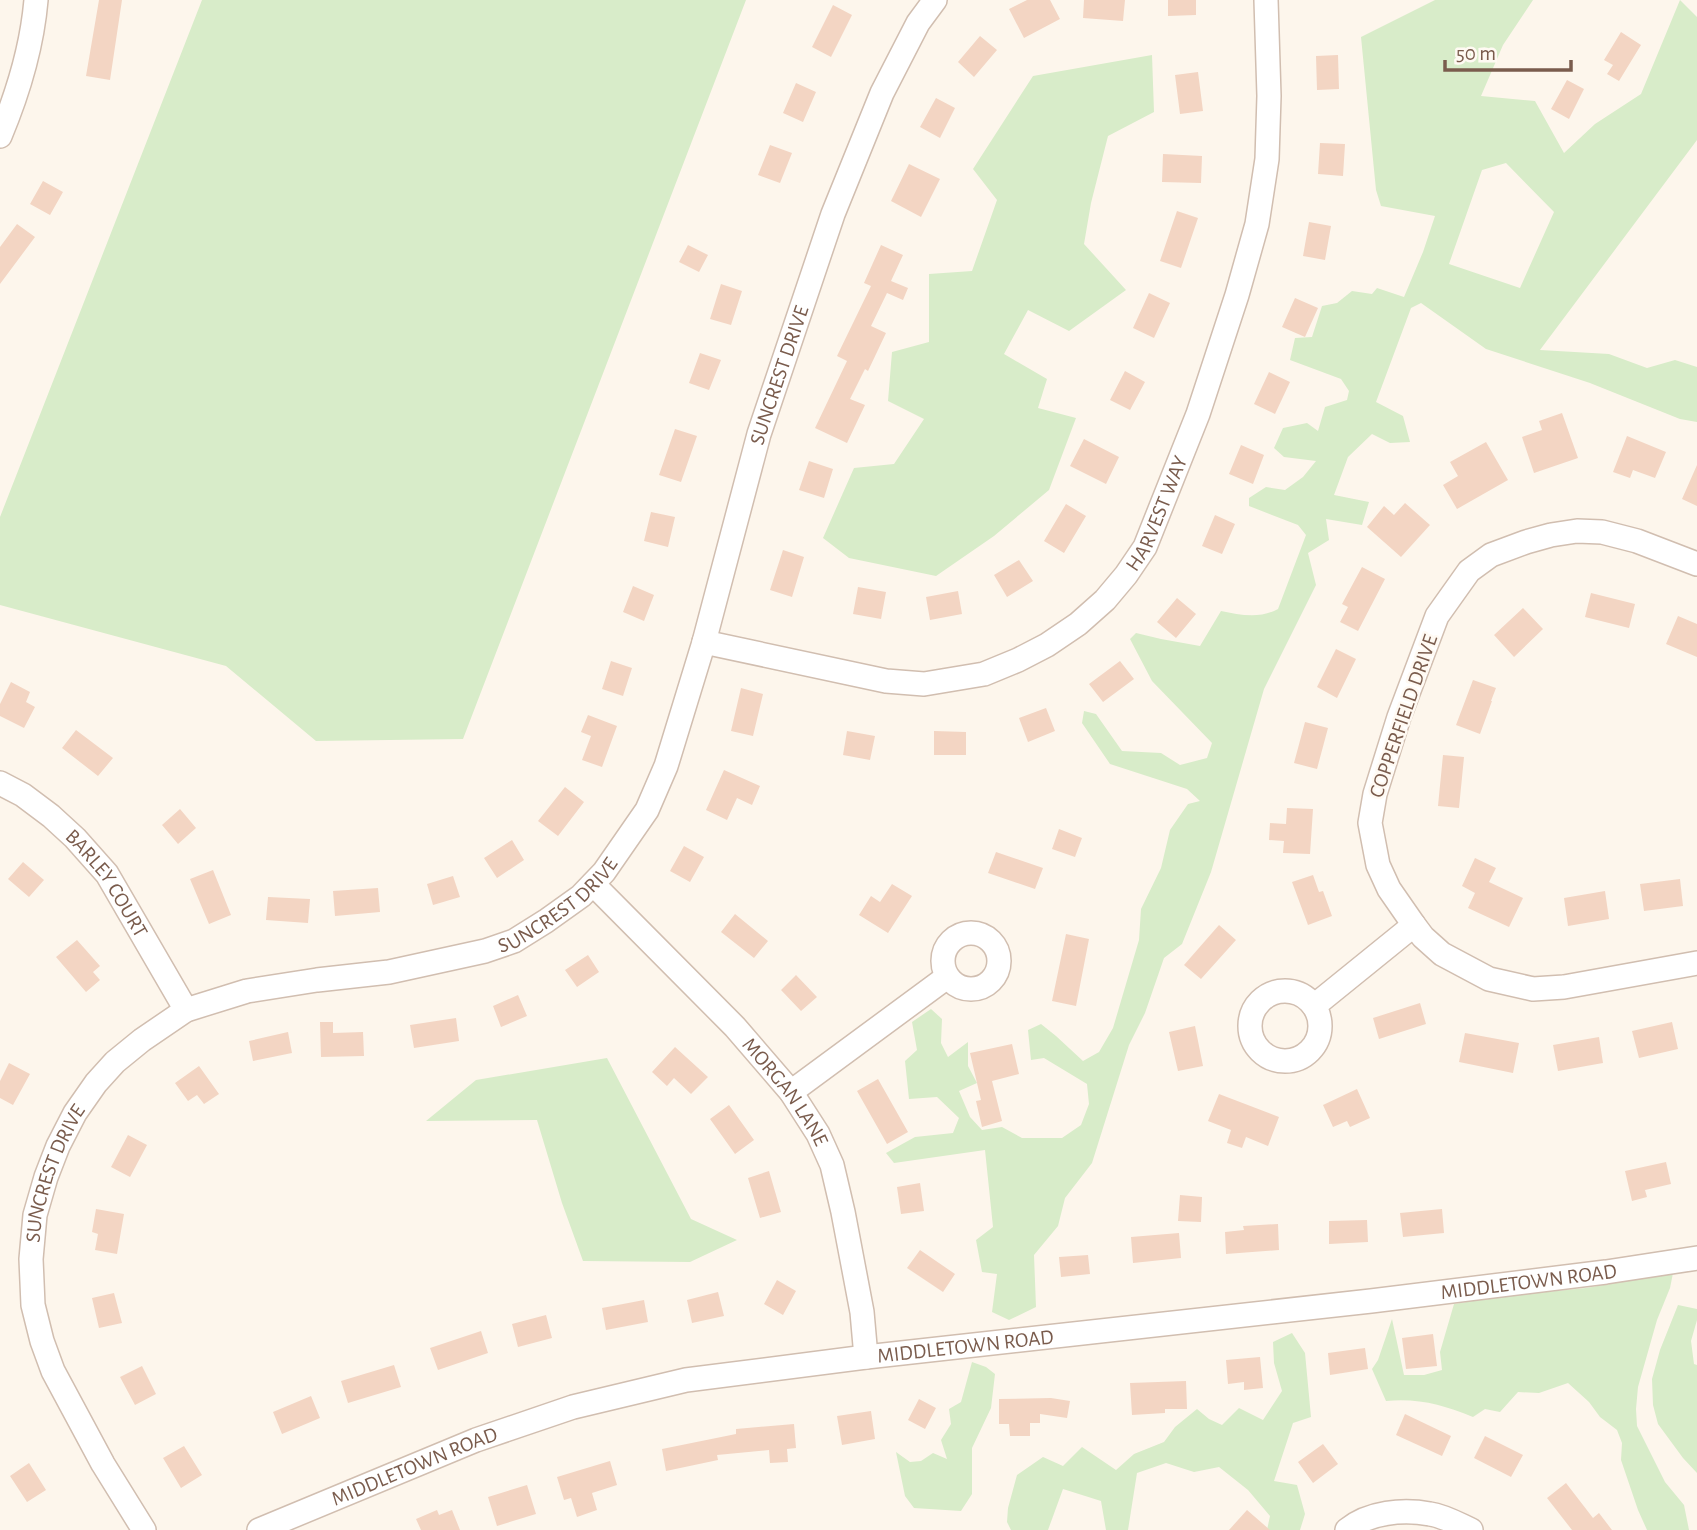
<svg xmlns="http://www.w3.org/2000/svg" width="1697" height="1530" font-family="'Alegreya Sans',sans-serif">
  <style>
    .green { fill: #d8ecc9; fill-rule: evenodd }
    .building { fill: #f3d5c3 }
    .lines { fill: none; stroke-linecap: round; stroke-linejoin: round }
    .minor-casing { stroke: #d1beb0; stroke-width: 26 }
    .minor { stroke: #fff; stroke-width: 23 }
    .labels { text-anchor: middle; stroke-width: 5; stroke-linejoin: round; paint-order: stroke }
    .street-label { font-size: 21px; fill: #7a5c4d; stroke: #fffaf3 }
  </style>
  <rect width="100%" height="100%" fill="#fdf6ec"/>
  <path class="green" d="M202 0H746L463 739 316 741 226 666 0 605V517Z
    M1435 0H1533L1503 45 1481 96 1535 101 1564 153 1595 124 1641 94 1680 0 1697 17V140L1540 350 1609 354 1647 368 1675 360 1697 367V422L1680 419 1590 383 1486 349 1421 303 1411 308 1376 402 1403 416 1410 442 1390 443 1372 434 1348 457 1334 495 1369 502 1362 525 1326 519 1329 540 1308 553 1316 585 1264 689 1211 872 1182 944 1164 958 1145 1013 1129 1045 1092 1163 1065 1198 1058 1226 1034 1255 1036 1307 1009 1320 992 1312 997 1274 982 1272 976 1240 993 1227 985 1150 894 1163 886 1153 915 1137 953 1133 959 1118 937 1097 909 1099 905 1061 917 1050 912 1022 931 1009 942 1019 941 1043 948 1057 968 1042V1066L977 1083 959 1091 970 1117 982 1130 1002 1127 1022 1138H1062L1081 1125 1089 1104 1087 1084 1044 1058 1031 1060 1028 1030 1041 1024 1056 1036 1083 1061 1099 1052 1113 1028 1139 940 1141 909 1161 868 1170 830 1188 804 1200 801 1187 789 1110 764 1082 723 1084 711 1096 714 1122 751 1161 753 1180 765 1207 758 1212 743 1152 681 1130 639 1136 633 1161 639 1200 646 1221 611C1240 615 1260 619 1278 609L1306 535 1298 525 1249 506V498L1266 487 1285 490 1303 477 1316 461 1284 457 1274 448 1283 428 1307 423 1318 431 1325 407 1347 400 1349 391 1341 379 1290 360 1295 338 1312 337 1322 306 1337 303 1352 291 1372 294 1377 288 1404 297 1423 252 1435 216 1381 206 1376 190 1361 37ZM1506 163 1554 212 1520 288 1449 264 1482 170Z
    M1152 55 1154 112 1108 136 1091 203 1084 244 1126 290 1069 331 1028 310 1004 354 1047 379 1038 408 1076 418 1049 490 994 536 936 576 849 558 823 538 854 468 894 464 924 419 888 401 892 352 929 342V274L972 271 997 200 973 169 1033 76Z
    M607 1058 691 1219 737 1240 690 1262 583 1261 562 1203 537 1120 426 1121 476 1080Z
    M1673 1273 1670 1288 1657 1320 1638 1387 1636 1409 1637 1426 1665 1482 1684 1505 1689 1530H1647L1638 1510 1621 1460 1622 1443 1617 1430 1600 1417 1589 1402 1568 1383 1539 1393 1518 1392 1500 1412 1485 1409 1473 1417C1443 1405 1419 1398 1386 1401L1372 1369 1378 1360 1392 1319 1404 1375H1424L1442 1370 1440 1352 1454 1304 1498 1297 1586 1288Z
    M1678 1305 1697 1309V1320L1691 1341 1694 1364 1697 1365V1473L1683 1458 1658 1424 1653 1405 1652 1379 1660 1350Z
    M1292 1333 1305 1353 1311 1417 1293 1423 1274 1481 1297 1485 1305 1514 1300 1530H1267L1270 1516 1248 1490 1219 1467 1194 1472 1166 1463 1137 1473 1128 1530H1106L1101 1501 1063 1489 1048 1530H1011L1007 1522 1008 1508 1017 1475 1043 1457 1063 1466 1082 1447 1116 1470 1134 1454 1164 1442 1175 1427 1197 1409 1209 1419 1222 1425 1239 1408 1263 1420 1282 1391 1274 1363 1273 1342Z
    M972 1362 986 1367 995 1374 991 1408 972 1448V1494L961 1511 914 1508 905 1496 896 1452 910 1462 921 1461 933 1453 947 1459 941 1440 951 1424 949 1409 961 1402Z"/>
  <path class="building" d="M99 0H122L110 80 86 76Z
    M1027 0H1050L1060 19 1024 38 1009 9Z
    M1084 0H1125L1123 21 1083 18Z
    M1168 0H1196V15L1168 16Z
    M833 5 852 15 831 57 812 47Z
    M1621 32 1641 45 1619 81 1607 74 1613 65 1604 60Z
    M980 36 997 50 974 77 958 62Z
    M1338 55 1339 89 1317 90 1316 56Z
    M1198 72 1203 111 1180 114 1175 75Z
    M1567 80 1584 89 1569 119 1551 109Z
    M796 83 816 92 803 122 783 113Z
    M936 98 955 108 940 138 920 127Z
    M1320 143 1345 144 1343 176 1318 174Z
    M770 145 792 153 780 183 758 175Z
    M1163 154 1202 156 1201 183 1162 182Z
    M909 164 940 179 921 217 891 201Z
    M43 181 63 192 50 215 30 204Z
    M1177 211 1198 218 1181 268 1160 261Z
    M1309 222 1331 226 1325 260 1303 256Z
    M17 224 35 237 0 284V247Z
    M688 245 708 255 699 272 679 262Z
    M881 245 903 255 891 281 908 288 903 300 887 293 871 326 886 333 868 371 865 369 850 399 865 405 847 443 815 428 847 361 837 356 871 286 864 283Z
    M721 284 742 291 731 325 710 319Z
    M1149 293 1170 303 1154 338 1133 328Z
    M1295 298 1318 308 1305 337 1282 327Z
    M700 353 721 360 709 390 689 383Z
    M1125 371 1145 382 1130 410 1110 400Z
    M1269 372 1290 382 1275 414 1254 404Z
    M1562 413 1578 458 1534 473 1522 437 1542 430 1539 421Z
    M675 429 697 436 681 482 659 475Z
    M1627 436 1666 452 1655 478 1633 470 1630 478 1613 472Z
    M1084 439 1119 457 1106 484 1070 466Z
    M1486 442 1508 480 1457 509 1443 485 1458 476 1450 462Z
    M1241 445 1264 455 1253 484 1229 474Z
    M809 461 833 469 824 498 799 490Z
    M1697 465V506L1682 499Z
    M1405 503 1430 525 1401 557 1367 527 1384 506 1394 515Z
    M1066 504 1086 516 1064 553 1044 541Z
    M651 512 675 517 668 547 644 541Z
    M1215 515 1235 524 1222 554 1202 546Z
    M783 550 804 557 792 597 770 590Z
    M1019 560 1033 581 1007 597 994 575Z
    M1362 567 1385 579 1358 631 1340 622 1348 607 1342 604Z
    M633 586 654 595 644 621 623 612Z
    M858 587 886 592 881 619 853 614Z
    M958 591 962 614 930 620 926 597Z
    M1591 593 1635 604 1629 628 1585 617Z
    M1177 598 1196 614 1176 638 1157 622Z
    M1523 608 1543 629 1514 657 1494 635Z
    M1678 616 1697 624V657L1666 644Z
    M1336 649 1356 659 1337 698 1317 687Z
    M611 661 632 668 623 696 602 689Z
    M1120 661 1134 679 1103 702 1089 684Z
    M1473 680 1496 688 1491 701H1492L1480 734 1456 725Z
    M11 682 30 692 26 702 35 707 24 728 0 716V704Z
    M741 688 763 694 753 736 731 731Z
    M1046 708 1055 731 1028 742 1019 718Z
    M588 715 617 726 602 767 582 760 591 736 581 732Z
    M1305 722 1328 728 1317 769 1294 763Z
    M76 730 113 758 98 776 62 748Z
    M847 731 875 736 870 760 843 755Z
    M934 731 966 732V755H934Z
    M1443 755 1464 757 1459 808 1438 806Z
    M724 770 760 786 752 805 737 798 727 820 706 810Z
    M565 787 584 802 558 836 538 821Z
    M1287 808 1313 809 1310 854 1283 853 1284 841 1269 840 1270 823 1286 824Z
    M180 809 196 828 178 844 162 825Z
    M1059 829 1082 838 1075 857 1052 849Z
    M512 840 524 860 497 878 484 858Z
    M684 846 704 857 690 882 670 871Z
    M996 852 1043 868 1035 889 988 873Z
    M1475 858 1496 868 1489 882 1523 898 1509 927 1468 908 1475 893 1462 886Z
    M23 862 44 880 29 897 8 879Z
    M213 870 231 915 209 924 190 879Z
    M1313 875 1319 892 1323 891 1332 916 1308 925 1292 882Z
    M453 876 460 897 433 905 427 884Z
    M1680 879 1683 906 1644 911 1640 884Z
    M892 884 912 896 888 933 859 915 871 896 880 902Z
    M378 888 380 912 335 916 333 891Z
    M1605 891 1609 919 1568 926 1564 898Z
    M268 897 310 899 308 923 266 920Z
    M735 914 768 941 754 958 721 932Z
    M1219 925 1236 940 1201 979 1184 965Z
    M1066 934 1089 939 1076 1006 1052 1001Z
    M77 940 100 966 93 972 100 980 86 992 56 957Z
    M588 955 599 972 577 987 565 970Z
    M796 975 817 997 801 1011 781 990Z
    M518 995 527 1016 501 1027 493 1006Z
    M1420 1003 1426 1024 1379 1039 1373 1018Z
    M456 1018 459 1041 414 1048 410 1025Z
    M320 1022H333V1033L363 1032 364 1056 321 1057Z
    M1672 1022 1678 1049 1639 1058 1632 1031Z
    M1195 1026 1203 1066 1178 1071 1169 1032Z
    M288 1032 292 1053 253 1061 249 1041Z
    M1465 1033 1519 1043 1513 1073 1459 1062Z
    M1599 1037 1603 1063 1558 1071 1553 1045Z
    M1012 1044 1019 1074 992 1081 1002 1121 982 1127 976 1101 981 1100 970 1053Z
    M675 1047 708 1077 691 1094 674 1078 667 1086 652 1072Z
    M9 1063 30 1074 13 1105 0 1098V1081Z
    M199 1066 219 1094 204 1104 197 1095 188 1101 175 1083Z
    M878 1079 908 1132 887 1144 857 1091Z
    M1357 1089 1370 1118 1350 1127 1347 1121 1333 1127 1323 1105Z
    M1219 1094 1279 1117 1268 1146 1246 1137 1242 1148 1227 1143 1231 1130 1208 1121Z
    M729 1105 754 1140 735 1154 710 1119Z
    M128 1135 147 1145 130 1177 111 1167Z
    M1666 1162 1671 1184 1645 1190 1647 1197 1632 1201 1625 1171Z
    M769 1171 781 1212 760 1218 748 1178Z
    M920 1183 924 1211 901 1214 897 1187Z
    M1180 1195 1202 1197 1201 1222 1178 1221Z
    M96 1209 124 1214 117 1254 95 1250 98 1234 92 1232Z
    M1442 1209 1444 1233 1403 1237 1400 1213Z
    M1367 1220 1368 1242 1329 1244V1221Z
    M1278 1224 1279 1250 1226 1254 1225 1232 1244 1230 1243 1226Z
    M1179 1233 1181 1258 1133 1263 1131 1237Z
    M920 1250 955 1274 943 1292 907 1268Z
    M1088 1255 1090 1274 1061 1277 1059 1257Z
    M777 1280 796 1291 783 1315 764 1304Z
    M718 1292 724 1316 692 1323 687 1300Z
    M114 1293 122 1323 99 1328 92 1298Z
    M644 1300 648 1322 606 1330 602 1308Z
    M546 1315 552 1338 518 1347 512 1324Z
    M481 1331 488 1353 438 1370 430 1348Z
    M1433 1334 1437 1366 1406 1369 1402 1338Z
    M1365 1348 1368 1369 1330 1375 1328 1353Z
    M1260 1357 1263 1388 1244 1390V1382L1228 1384 1226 1360Z
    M394 1365 401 1387 348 1403 341 1381Z
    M142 1366 156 1394 135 1405 120 1377Z
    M1186 1381 1187 1409H1165V1413L1132 1415 1130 1383Z
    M311 1396 320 1418 282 1434 273 1412Z
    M1051 1398 1070 1401 1067 1418 1040 1414V1423H1030V1436H1010L1009 1424H999V1399Z
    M919 1399 936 1408 925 1429 908 1420Z
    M871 1411 875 1439 842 1445 837 1416Z
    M1405 1414 1451 1436 1442 1456 1396 1435Z
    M794 1424 796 1448 787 1449 788 1462 770 1463 769 1450 717 1455 718 1460 666 1471 662 1449 736 1434V1429Z
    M1485 1436 1523 1455 1511 1477 1474 1458Z
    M1323 1444 1338 1464 1313 1483 1298 1462Z
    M184 1446 202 1475 181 1488 163 1458Z
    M610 1461 617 1485 592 1493 597 1510 577 1517 571 1498 564 1500 557 1477Z
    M29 1463 46 1490 27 1502 10 1476Z
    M1566 1483 1593 1518 1599 1513 1612 1530H1572L1547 1498Z
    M527 1485 536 1514 497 1526 488 1497Z
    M437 1510 439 1515 452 1510 460 1530H421L416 1519Z
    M1247 1510 1270 1530H1229Z"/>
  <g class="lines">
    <g class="minor-casing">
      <g id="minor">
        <path d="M0 136C18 93 32 47 36 0"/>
        <path d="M1697 564 1637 541 1602 532 1577 531 1551 535 1526 542 1491 555 1469 571 1437 616 1399 717 1375 794 1370 823 1378 865 1389 889 1414 925 1423 937 1442 954 1489 979 1533 989 1564 987 1697 963"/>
        <path id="s1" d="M704 642 886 681 924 684 984 674 1018 660 1047 645 1078 624 1105 600 1126 575 1145 547 1198 414 1237 295 1257 224 1267 159 1269 96 1266 0"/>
        <path id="s2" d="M0 783 23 795 51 816 75 838 107 874 186 1010"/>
        <path id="s3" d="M593 884 735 1027 791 1092 818 1134 832 1165 843 1212 862 1312 866 1357"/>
        <circle cx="971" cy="961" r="28"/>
        <circle cx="1285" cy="1026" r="35"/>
        <path d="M1314 1006 1414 925"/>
        <path d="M791 1092 947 977"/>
        <path id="s4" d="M144 1530 103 1464 53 1371 42 1341 33 1305 31 1259 35 1215 46 1177 58 1146 75 1113 96 1083 115 1062 142 1040 186 1010 247 991 317 980 389 972 485 951 514 941 546 921 581 896 604 872 647 810 666 766 704 642 759 434 833 214 882 93 918 23 935 0"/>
        <path id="s5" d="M259 1530 476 1440 573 1407 686 1380 866 1357 1371 1301 1606 1272 1697 1258"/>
        <path d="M1347 1530C1369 1512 1403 1509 1430 1514 1444 1516 1458 1524 1471 1530"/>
      </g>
    </g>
    <use href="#minor" class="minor"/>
  </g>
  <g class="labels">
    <g class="street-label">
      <text dy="7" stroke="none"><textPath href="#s4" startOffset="1586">SUNCREST DRIVE</textPath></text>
      <text dy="7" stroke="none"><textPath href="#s1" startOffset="530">HARVEST WAY</textPath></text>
      <text transform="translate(1403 716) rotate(-71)" y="7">COPPERFIELD DRIVE</text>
      <text dy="7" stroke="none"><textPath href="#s2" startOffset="149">BARLEY COURT</textPath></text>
      <text dy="7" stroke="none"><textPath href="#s4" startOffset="998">SUNCREST DRIVE</textPath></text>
      <text dy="7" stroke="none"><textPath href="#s3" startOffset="284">MORGAN LANE</textPath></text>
      <text dy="7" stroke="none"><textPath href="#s4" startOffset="388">SUNCREST DRIVE</textPath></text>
      <text dy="7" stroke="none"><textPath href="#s5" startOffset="1302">MIDDLETOWN ROAD</textPath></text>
      <text dy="7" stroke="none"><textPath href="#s5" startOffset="735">MIDDLETOWN ROAD</textPath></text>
      <text dy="7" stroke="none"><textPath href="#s5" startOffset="168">MIDDLETOWN ROAD</textPath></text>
    </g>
  </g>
  <path d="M1445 60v10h126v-10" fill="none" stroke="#7a5c4d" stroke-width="3.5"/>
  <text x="1456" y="60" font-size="21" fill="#7a5c4d" stroke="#fffaf3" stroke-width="5" paint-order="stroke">50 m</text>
</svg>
